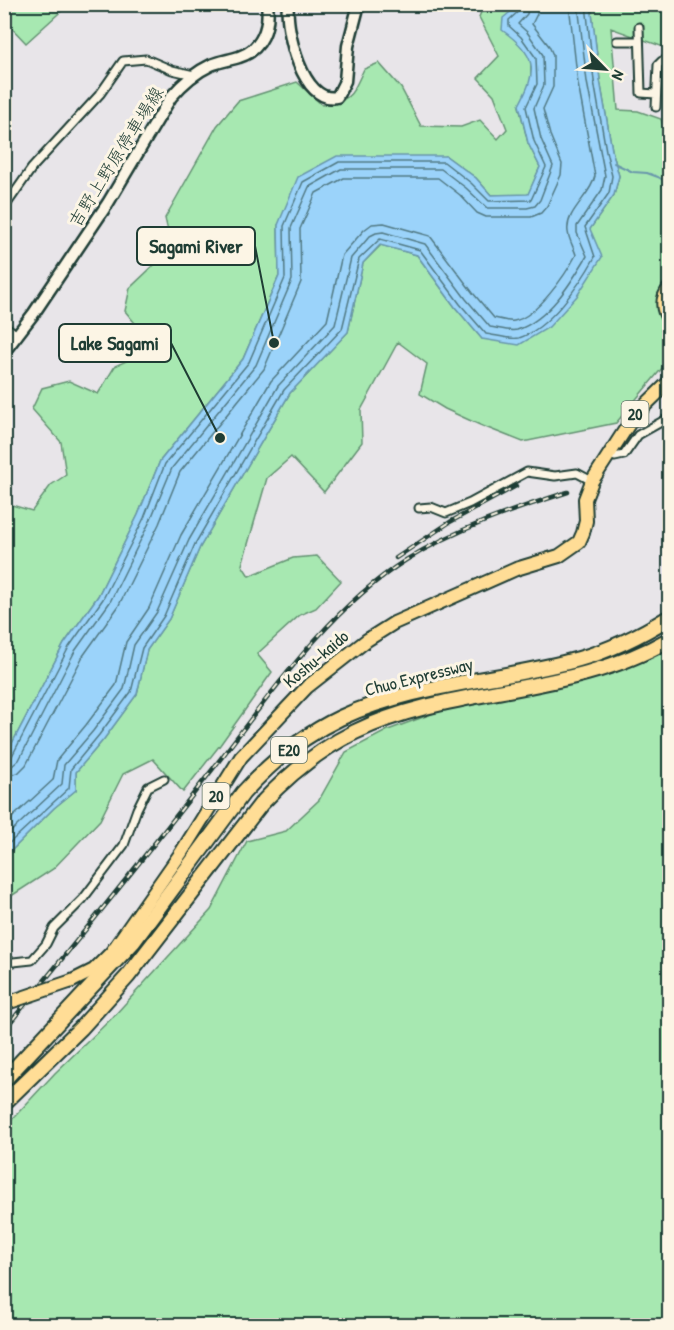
<svg xmlns="http://www.w3.org/2000/svg" width="674" height="1330" font-family="'Patrick Hand','Klee One',sans-serif">
  <style>
    .green { fill: #a7e8b1; stroke: #639272; stroke-width: 1.5 }
    .water { fill: #9bd3fa; stroke: #6997ab; stroke-width: 1.5 }
    .lines { fill: none; stroke-linecap: round; stroke-linejoin: round }
    .shore { stroke: #517983; stroke-width: 1.5 }
    .stream { stroke: #6997ab; stroke-width: 2 }
    .minor-casing { stroke: #1f3d34; stroke-width: 11 }
    .secondary-casing { stroke: #1f3d34; stroke-width: 15 }
    .trunk-casing { stroke: #1f3d34; stroke-width: 16 }
    .motorway-casing { stroke: #1f3d34; stroke-width: 18 }
    .minor { stroke: #fcf5e5; stroke-width: 7 }
    .secondary { stroke: #fcf5e5; stroke-width: 10 }
    .trunk { stroke: #ffdd96; stroke-width: 12 }
    .motorway { stroke: #ffdd96; stroke-width: 14 }
    .rail-casing { stroke: #1f3d34; stroke-width: 4.5 }
    .rail { stroke: #fcf5e5; stroke-width: 2; stroke-dasharray: 7; stroke-linecap: butt }
    .trunk-bridge-casing { stroke: #1f3d34; stroke-width: 16; stroke-linecap: butt }
    .trunk-bridge { stroke: #ffdd96; stroke-width: 12 }
    .labels { text-anchor: middle; stroke-width: 6; stroke-linejoin: round; paint-order: stroke }
    .shield { fill: #fcf5e5; stroke: #617469; stroke-width: 1.5 }
    .shield-label { font-size: 16px; font-weight: bold; fill: #1f3d34 }
    .street-label { font-size: 18px; fill: #1f3d34; stroke: #fcf5e5 }
    .leader { fill: none; stroke: #1f3d34; stroke-width: 2 }
    .callout-dot { fill: #1f3d34; stroke: #fcf5e5; stroke-width: 2 }
    .callout { fill: #fcf5e5; stroke: #1f3d34; stroke-width: 2 }
    .callout-label { font-size: 20px; text-anchor: middle; font-weight: bold; fill: #1f3d34 }
  </style>
  <rect width="100%" height="100%" fill="#e8e5e9"/>
  <filter id="ink" filterUnits="userSpaceOnUse"><feTurbulence type="fractalNoise" baseFrequency=".0167" numOctaves="2"/><feDisplacementMap in="SourceGraphic" scale="12" xChannelSelector="R" yChannelSelector="G"/><feConvolveMatrix kernelMatrix="1 2 1 2 8 2 1 2 1" color-interpolation-filters="sRGB"/></filter>
  <g filter="url(#ink)">
    <path class="green" d="M4 5 5 4 68 5 26 43 5 21Z
      M484 5H515L517 40 531 59V82L519 106 528 143 540 167 528 195H491L476 178 446 156 278 225 279 276 243 359 160 461 138 515 98 596 64 644 5 757V503L32 511 51 485 66 475 61 442 32 409 42 388 69 381 98 394 115 366 133 358 144 334 125 311 130 288 172 248 165 218 217 126 238 101 297 82 322 105C352 100 351 96 364 69L379 63 401 88 421 126 461 127 480 120 498 139 507 129 494 95 478 78 499 56 479 17Z
      M591 5H669V49L611 28 618 110 638 111 661 119 669 145 670 311 661 330 669 347V360L616 423 523 442 480 425 445 409 420 394 427 364 398 342 361 410 362 442 324 492 291 457 267 478 242 565 249 576 293 558 317 556 341 581 316 608 300 615 257 654 272 672 220 745 183 792 153 759 123 774 100 820 53 869 5 900V857L54 808 76 790V772L104 739 137 694 147 650 169 619 200 547 290 393 348 332 363 263 381 245 417 255 455 307 482 339 590 229 614 195 619 176 612 150 600 80Z
      M669 646V1325H5L4 1128 55 1073 113 1017 211 910 247 841 286 831 319 800 346 752 388 730 445 709 592 679 631 664Z"/>
    <path class="water" d="M515 5H591L600 80 612 150 619 176 614 195 590 229 602 257 577 296 549 327 519 345 482 339 455 307 417 255 380 245 363 263 348 332 290 393 200 547 169 619 147 650 137 694 104 739 76 772V790L54 808 5 857V757L64 644 98 596 138 515 160 461 243 359 279 276 278 225 298 177 337 156H446L476 178 491 195 528 194 540 167 528 143 519 105C538 70 537 55 502 30L503 18 516 7Z"/>
    <g class="lines">
      <path class="shore" d="M4 759 12 756 69 647 103 599 144 518 165 464 249 362 285 278 284 226 303 182 339 162H444L471 183 489 201 531 200 546 167 534 141 526 107 537 84 536 58 521 37 509 26V20L520 10 521 4
        M4 767 12 766 19 760 75 651 110 602 150 521 172 468 256 365 292 280 291 228 309 187 341 169H441L466 188 487 208H527L535 206 540 200 553 166 541 139 534 108 544 85 543 55 527 32 518 24 527 14 529 4
        M4 776 18 773 26 765 83 656 118 607 159 524 180 472 264 369 301 282 300 229 316 193 344 178H438L460 195 477 213 486 217H531L541 213 547 206 561 175 562 164 550 135 543 109 553 87V55L549 46 532 24 537 14 538 4
        M4 825 53 780 57 760 86 725 116 685 126 642 149 608 181 535 271 381 327 321 342 255 364 230 372 224 384 223 430 236 473 293 494 318C500 319 508 322 514 321 537 317 566 274 576 255 574 248 569 240 568 232 565 211 591 196 595 176L578 84 569 4
        M4 838 62 784 64 765 93 731 124 689 134 645 157 612 189 540 278 386 335 325 351 258 370 236 376 233 383 232 425 244 466 299 490 327C498 328 510 332 517 330 549 319 571 283 587 256L577 233V226L602 190 605 176 587 82 578 4
        M4 848 69 788 71 769 99 735 131 692 142 648 164 616 195 544 284 390 342 329 359 259 380 239 420 250 460 304 486 334C495 335 510 340 519 338 550 328 580 284 595 257L585 227 609 193 612 176 606 151 594 81 586 4"/>
      <path class="stream" d="M614 163 633 172 647 173 658 177 670 184"/>
      <g class="minor-casing">
        <path id="minor" d="M639 27 641 93 656 94
          M617 41H639
          M670 99V101
          M656 107 658 65 662 61 670 62
          M4 208 32 168 100 94 123 61 146 59 172 70 194 75
          M4 325 18 336
          M609 455 615 457 624 455 638 435 670 417
          M419 508 431 507 446 513 470 503 527 472 555 476 577 473 592 481
          M4 963 32 960 46 944 54 928 83 899 124 845 137 809 148 787 164 779"/>
      </g>
      <g class="secondary-casing">
        <path id="secondary" d="M288 4C285 30 303 105 337 97L345 81 348 46 359 4
          M4 352 34 313 108 203 171 97C182 84 196 72 211 65 220 61 230 60 239 57 262 50 270 27 267 4"/>
      </g>
      <g class="trunk-casing">
        <path id="trunk" d="M670 287C661 298 661 310 670 321
          M72 981 94 970 111 953 181 853 241 757 307 687 367 640 394 623 516 569 559 556 579 542 583 533 586 521 585 499 592 481 634 416 670 381"/>
      </g>
      <g class="motorway-casing">
        <path id="motorway" d="M4 1080 133 942 243 793C271 762 302 736 340 718 415 683 500 681 579 659 611 650 641 635 670 617
          M4 1103 81 1028 128 976 261 804C289 774 318 750 355 732 454 684 571 697 670 639"/>
      </g>
      <use href="#minor" class="minor"/>
      <use href="#secondary" class="secondary"/>
      <use href="#trunk" class="trunk"/>
      <use href="#motorway" class="motorway"/>
      <g class="rail-casing">
        <path id="rail" d="M396 558 450 522 516 486
          M4 1030C72 947 139 864 205 779 264 704 324 612 406 560 456 529 512 510 568 492"/>
      </g>
      <use href="#rail" class="rail"/>
      <g class="trunk-bridge-casing">
        <path id="trunk-bridge" d="M4 1004 72 981"/>
      </g>
      <use href="#trunk-bridge" class="trunk-bridge"/>
    </g>
  </g>
  <g class="labels">
    <g class="shield">
      <rect x="621.5" y="401" width="27" height="26" rx="4.5"/>
      <rect x="271" y="737" width="36" height="26" rx="4.5"/>
      <rect x="202.5" y="783" width="27" height="26" rx="4.5"/>
    </g>
    <g class="shield-label">
      <text x="635" y="420">20</text>
      <text x="289" y="756">E20</text>
      <text x="216" y="802">20</text>
    </g>
    <g class="street-label">
      <text transform="translate(116 157) rotate(-58)" y="6">吉野上野原停車場線</text>
      <text transform="translate(316 659) rotate(-40)" y="6">Koshu-kaido</text>
      <text transform="translate(419 677) rotate(-14)" y="6">Chuo Expressway</text>
    </g>
  </g>
  <path class="leader" d="M274 343L255 246M220 438L171 343"/>
  <g class="callout-dot">
    <circle cx="274" cy="343" r="6"/>
    <circle cx="220" cy="438" r="6"/>
  </g>
  <g class="callout">
    <rect x="137" y="227" width="118" height="38" rx="6"/>
    <rect x="59" y="324" width="112" height="38" rx="6"/>
  </g>
  <g class="callout-label">
    <text x="196" y="253">Sagami River</text>
    <text x="115" y="350">Lake Sagami</text>
  </g>
  <rect width="674" height="1330" fill="none" stroke="#fcf5e5" stroke-width="24"/>
  <rect x="12" y="12" width="650" height="1306" fill="none" stroke="#1f3d34" stroke-width="2" filter="url(#ink)"/>
  <g transform="translate(605 69) rotate(115)" stroke="#fcf5e5" stroke-width="4.5" paint-order="stroke">
  <path d="M0-4.5L10 22L0 15L-10 22Z" fill="#1f3d34"/>
  <text y="-9" font-size="16" font-weight="bold" text-anchor="middle" fill="#1f3d34">N</text>
  </g>
</svg>
